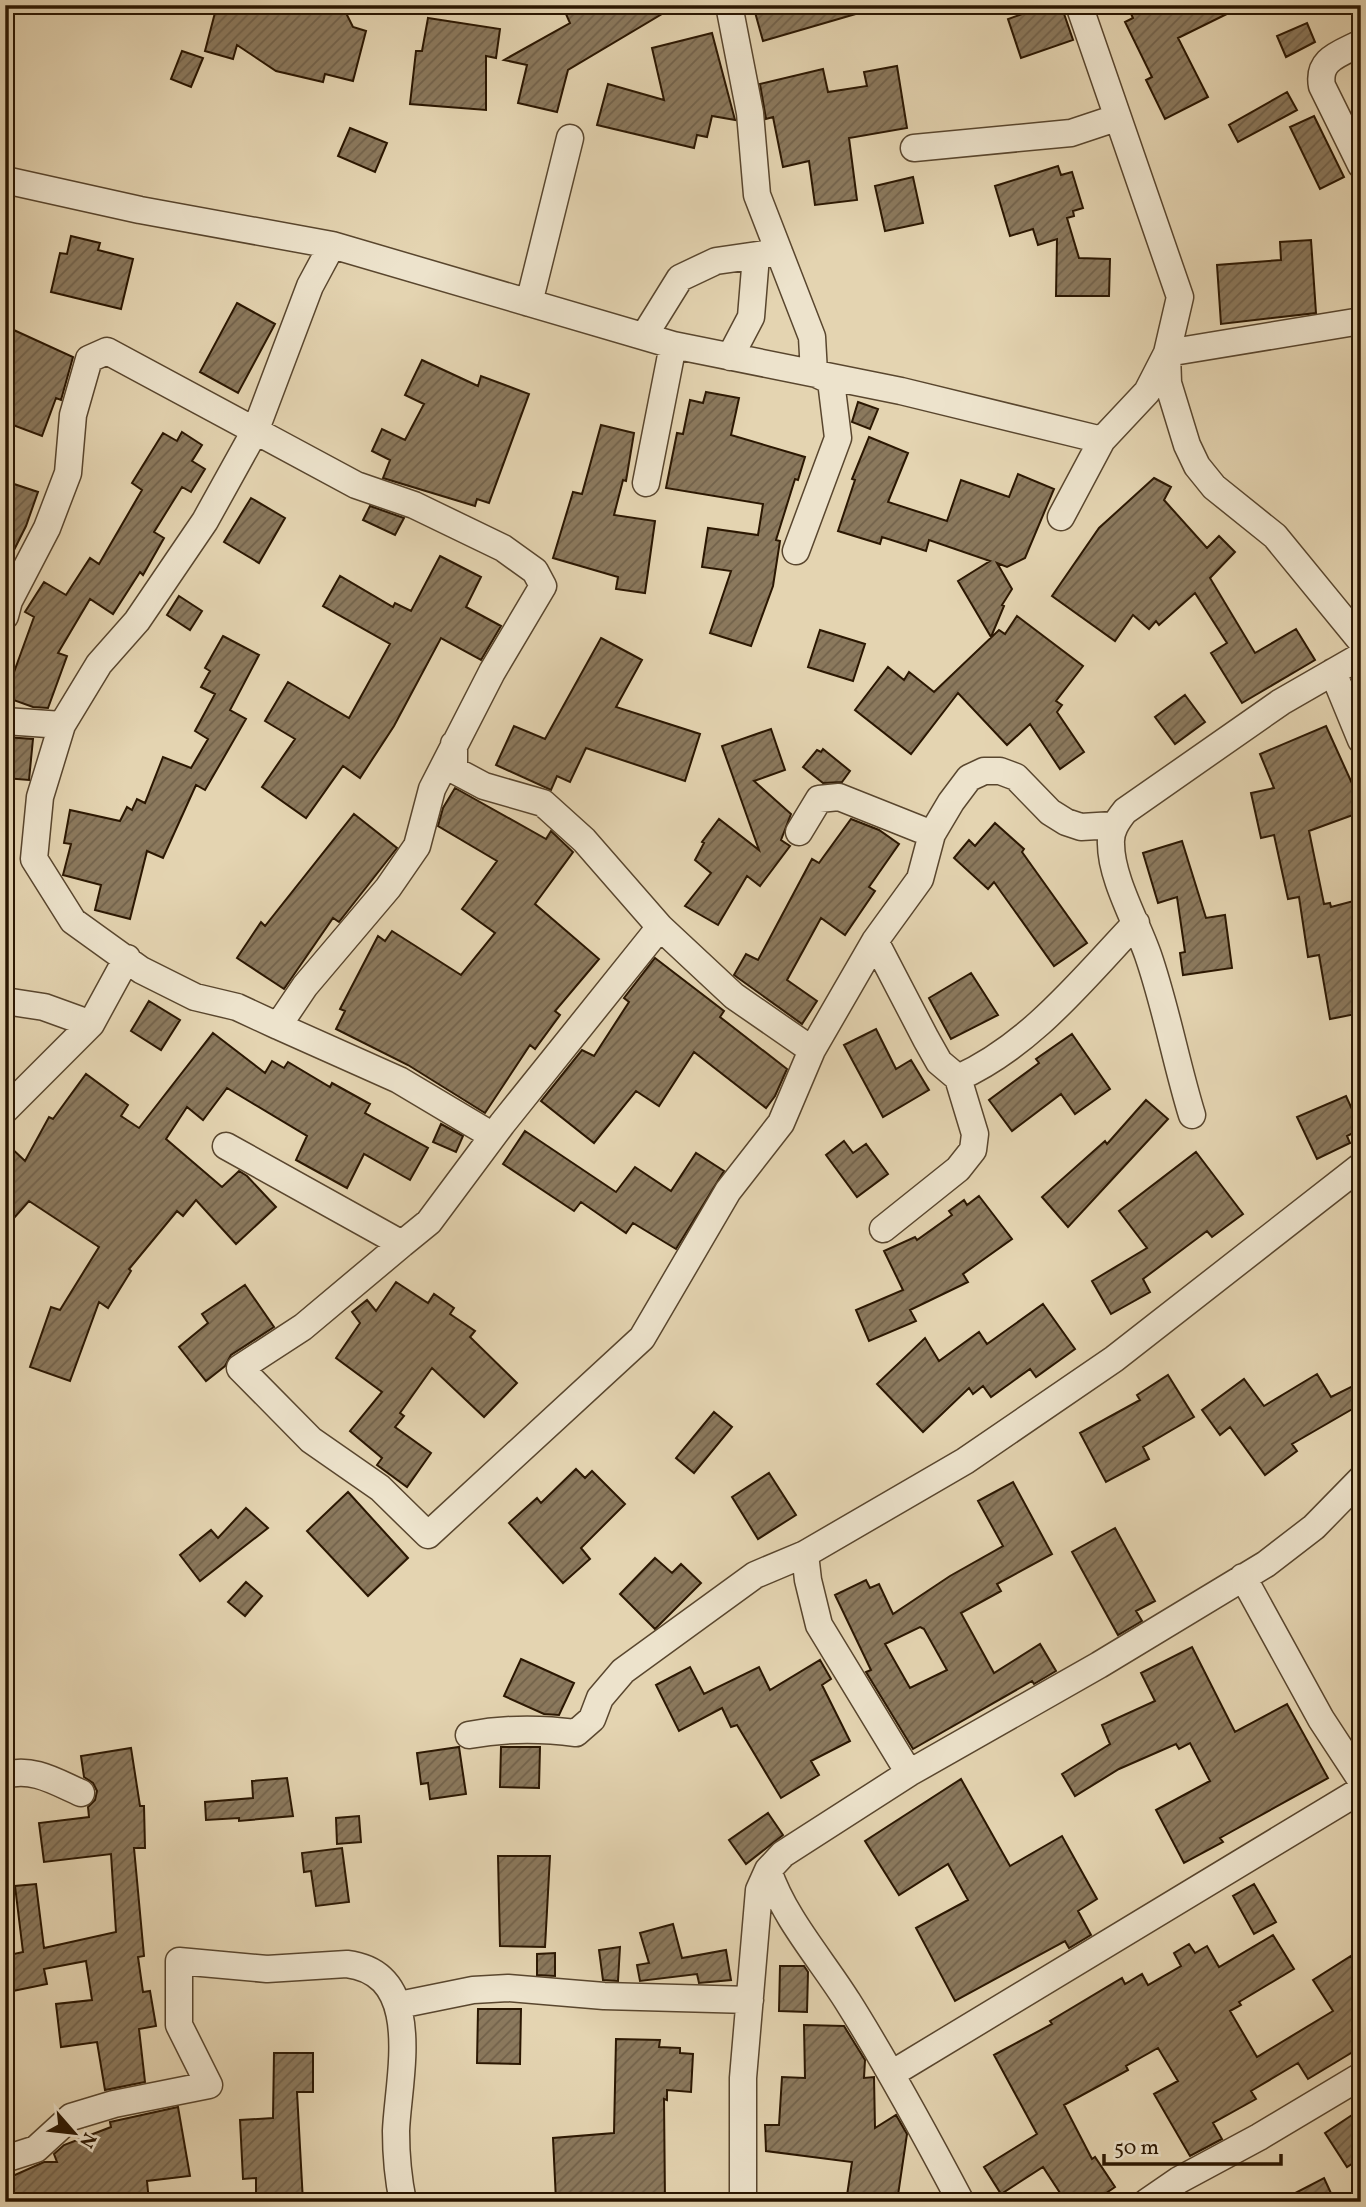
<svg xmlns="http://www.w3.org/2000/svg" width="1366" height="2207" font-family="Vollkorn,serif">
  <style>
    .building { fill: url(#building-hatch); stroke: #2b1702; stroke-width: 2; fill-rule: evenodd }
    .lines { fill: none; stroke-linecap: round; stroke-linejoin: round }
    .minor-casing { stroke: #59462e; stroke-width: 29 }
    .minor { stroke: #ede3cc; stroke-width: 26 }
  </style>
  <defs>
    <pattern id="building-hatch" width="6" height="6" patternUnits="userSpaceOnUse" patternTransform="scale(1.75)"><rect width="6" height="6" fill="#8b795d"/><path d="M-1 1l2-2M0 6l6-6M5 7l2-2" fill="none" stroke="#72624b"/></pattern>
  </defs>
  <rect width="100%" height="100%" fill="#e4d4b1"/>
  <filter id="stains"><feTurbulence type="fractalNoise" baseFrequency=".00286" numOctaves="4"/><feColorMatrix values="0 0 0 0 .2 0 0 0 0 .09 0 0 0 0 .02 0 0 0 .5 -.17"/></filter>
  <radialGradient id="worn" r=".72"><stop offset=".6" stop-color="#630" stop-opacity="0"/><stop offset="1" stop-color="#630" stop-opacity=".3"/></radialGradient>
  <path class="building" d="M217 5H342L353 27 366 31 353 81 325 74 323 82 276 71 237 45 233 59 205 51Z
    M562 5H677L568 70 557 112 518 103 527 65 504 60 570 23Z
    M753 5H865L866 11 763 41Z
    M1048 5H1061L1073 40 1021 58 1008 19Z
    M1127 5H1245L1178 38 1208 97 1165 119 1146 80 1152 77 1125 22 1133 18Z
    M428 18 500 29 496 58 486 56V110L410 104 416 51H422Z
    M1307 23 1315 42 1286 57 1277 36Z
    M712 33 735 120 712 116 707 137 697 135 694 148 597 125 608 84 664 100 652 48Z
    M182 51 203 58 191 87 171 79Z
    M897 66 907 128 849 138 857 200 815 205 809 161 783 167 773 117 766 119 760 84 823 69 828 92 867 86 864 72Z
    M1287 92 1297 110 1238 142 1229 125Z
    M1314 116 1344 177 1320 189 1290 127Z
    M350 128 387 143 375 172 338 156Z
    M1058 166 1061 175 1072 172 1083 208 1073 211 1074 216 1067 218 1079 258 1110 259 1109 296H1056L1057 239 1038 245 1033 229 1010 236 995 186Z
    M913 177 923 223 885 231 875 186Z
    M71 236 100 243 98 250 133 259 121 309 51 292 60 253 67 254Z
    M1311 240 1316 313 1221 324 1217 265 1281 260 1280 242Z
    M237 303 275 324 238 393 200 372Z
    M5 326 73 357 61 400 56 398 42 436 5 422Z
    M422 360 478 386 481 376 529 394 489 503 477 499 475 506 383 478 390 460 372 451 382 429 405 440 424 404 405 395Z
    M706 392 739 398 731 435 805 457 798 480 795 479 776 540 780 541 773 586 751 646 710 633 731 571 702 567 708 528 758 535 763 504 666 488 677 433 683 434 690 400 703 403Z
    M858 402 878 409 870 429 852 422Z
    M601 425 634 433 626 481 623 480 614 515 655 521 645 593 616 589 618 577 553 558 573 492 582 494Z
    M182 432 202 445 192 461 205 469 191 492 182 487 154 532 164 538 143 575 140 572 113 614 90 599 58 653 67 656 48 708 33 707 5 697 34 617 25 612 44 582 66 595 90 558 99 564 142 490 132 483 163 433 177 441Z
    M869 437 908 453 888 502 947 521 961 480 1009 497 1018 474 1054 489 1025 558 1007 567 997 563 1012 589 1002 605 1004 606 991 637 958 581 990 561 929 540 926 551 882 537 880 544 838 531 855 480 852 479Z
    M1154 478 1171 487 1164 500 1207 548 1219 536 1235 552 1210 578 1255 653 1296 629 1315 660 1242 703 1211 653 1227 643 1195 593 1159 625 1156 621 1149 629 1133 615 1115 641 1052 596 1099 528Z
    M5 481 38 492 26 526 5 568Z
    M251 498 285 518 259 563 224 542Z
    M370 506 404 518 395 535 363 520Z
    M440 556 481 577 466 607 501 626 481 660 441 638 394 726 360 778 343 766 306 818 262 787 295 739 265 721 288 682 349 718 390 644 323 606 340 576 393 607 395 603 411 611Z
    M179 596 202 611 190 630 167 615Z
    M1017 616 1083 666 1056 701 1062 705 1057 712 1084 752 1060 769 1030 724 1007 745 958 693 911 754 855 710 888 667 904 680 909 672 934 692 999 630 1005 634Z
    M820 630 865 644 853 681 808 667Z
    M223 636 259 655 230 710 246 719 205 790 196 785 163 858 147 851 130 919 95 910 101 885 63 875 71 844 64 843 70 810 120 821 127 807 132 810 137 799 145 803 163 757 191 768 208 739 195 731 215 694 201 687 210 671 205 668Z
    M601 638 642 660 616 707 700 734 685 781 586 748 570 782 557 776 551 790 496 765 514 726 545 739Z
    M1185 695 1205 722 1175 744 1155 717Z
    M1326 726 1355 790 1361 788V812L1309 831 1324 904 1330 903 1331 907 1361 899V1013L1330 1019 1319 955 1308 957 1299 897 1288 899 1274 835 1261 838 1251 793 1274 788 1260 754Z
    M771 729 785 770 754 781 791 814 781 840 790 846 760 886 747 876 718 925 685 906 711 873 695 860 704 843 702 842 719 819 759 850 722 746Z
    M5 737 33 739 29 780 5 778Z
    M823 749 850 771 842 782 823 783 803 767 817 750 821 752Z
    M455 788 546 839 551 831 573 852 535 904 599 959 555 1011 560 1015 535 1049 530 1045 485 1113 408 1065 336 1029 345 1011 340 1009 378 936 385 941 392 931 461 975 495 933 462 909 497 861 438 826 443 808Z
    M354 814 397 848 339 922 333 918 284 989 237 958 261 922 265 926Z
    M851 819 879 830 899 844 869 887 875 891 845 935 821 918 787 980 817 1001 802 1024 734 975 746 954 758 960 812 859 819 863Z
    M995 823 1024 849 1022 852 1087 943 1054 966 994 882 988 889 954 858 969 840 975 846Z
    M1182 841 1206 918 1225 915 1232 968 1183 975 1180 953 1185 952 1177 897 1158 903 1143 853Z
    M655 958 724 1011 720 1017 787 1069 775 1096 766 1108 694 1052 659 1106 636 1091 594 1143 541 1101 582 1050 594 1056 629 1002 624 998Z
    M971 973 998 1015 951 1039 929 998Z
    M149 1001 180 1020 161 1050 131 1031Z
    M876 1029 896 1069 911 1060 929 1090 883 1117 844 1045Z
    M213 1033 265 1073 272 1061 284 1068 288 1062 330 1087 332 1083 370 1104 365 1113 428 1148 410 1180 364 1154 347 1188 296 1160 307 1136 227 1088 203 1120 187 1107 166 1139 222 1187 239 1171 247 1176 276 1207 236 1244 196 1200 183 1216 177 1211 129 1269 131 1271 108 1308 99 1302 70 1381 30 1367 51 1307 60 1310 99 1247 29 1201 5 1228V1142L25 1161 49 1117 53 1119 86 1074 128 1105 121 1116 139 1128Z
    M1072 1034 1110 1089 1075 1114 1061 1094 1012 1131 989 1100 1039 1063 1036 1059Z
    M1346 1096 1361 1129 1347 1136 1350 1143 1317 1159 1297 1117Z
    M1146 1100 1168 1119 1068 1227 1042 1197 1105 1141 1107 1144Z
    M441 1124 463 1136 456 1152 433 1142Z
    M525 1131 616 1192 635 1167 671 1191 696 1153 724 1171 676 1249 633 1223 626 1233 581 1202 574 1211 503 1164Z
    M844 1141 853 1153 866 1144 888 1174 857 1197 826 1155Z
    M1196 1152 1243 1214 1212 1237 1207 1231 1143 1279 1150 1292 1111 1314 1092 1281 1147 1248 1119 1211Z
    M979 1196 1012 1239 963 1274 968 1282 910 1310 916 1321 869 1341 856 1310 903 1290 884 1251 915 1237 917 1240 952 1215 949 1211 964 1200 967 1205Z
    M396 1282 428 1303 434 1294 454 1308 450 1314 475 1331 470 1337 517 1383 484 1417 432 1368 400 1413 404 1416 395 1427 431 1453 407 1487 377 1465 382 1458 350 1431 382 1392 336 1358 360 1323 352 1312 367 1300 376 1311Z
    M245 1285 274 1327 231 1355 225 1366 206 1381 179 1347 208 1323 202 1314Z
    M1043 1304 1075 1349 1036 1377 1030 1369 991 1397 983 1386 973 1394 969 1388 923 1432 877 1384 925 1338 939 1361 979 1332 987 1344Z
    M1317 1374 1331 1397 1361 1382V1404L1292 1444 1297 1451 1265 1475 1230 1427 1220 1435 1202 1410 1244 1379 1264 1406Z
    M1168 1375 1194 1417 1143 1447 1149 1459 1106 1482 1080 1433 1140 1400 1137 1395Z
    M714 1412 732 1427 694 1473 676 1458Z
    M576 1469 585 1478 592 1471 625 1504 581 1548 590 1559 563 1583 509 1523 537 1498 541 1503Z
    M769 1473 796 1515 758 1539 732 1497Z
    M1013 1482 1052 1554 997 1584 1001 1591 961 1613 994 1673 1040 1644 1056 1671 1034 1684 1032 1681 913 1749 866 1672 871 1670 835 1595 866 1580 870 1588 879 1584 893 1614 950 1576 1003 1546 978 1501ZM920 1627 924 1629 947 1670 910 1688 885 1644Z
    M348 1492 408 1558 368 1596 307 1531Z
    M246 1508 268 1528 200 1581 180 1555 211 1530 218 1538Z
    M1115 1528 1155 1601 1136 1611 1142 1621 1118 1635 1072 1552Z
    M655 1558 672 1573 681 1564 701 1583 655 1629 620 1594Z
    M246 1582 262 1596 245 1616 228 1602Z
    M1192 1647 1235 1732 1287 1704 1328 1778 1220 1838 1223 1842 1184 1863 1156 1810 1210 1781 1190 1743 1179 1749 1176 1744 1119 1769 1075 1796 1062 1774 1110 1744 1102 1725 1155 1701 1141 1673Z
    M521 1659 574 1683 559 1715 544 1714 504 1696Z
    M820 1660 831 1679 822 1685 850 1741 811 1761 819 1775 781 1798 737 1725 731 1727 722 1708 679 1731 656 1685 690 1667 704 1694 759 1667 770 1690Z
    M459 1747 466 1794 430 1799 428 1783 421 1784 417 1753Z
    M501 1747H540L539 1788 500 1787Z
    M131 1748 140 1806H144L145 1848H134L144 1956 138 1957 143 1992 150 1991 156 2026 139 2029 145 2082 105 2090 97 2042 61 2047 56 2004 92 2000 86 1961 44 1969 47 1984 8 1992 5 1956 23 1952 15 1886 36 1884 44 1948 116 1932 111 1854 44 1862 39 1823 89 1817 88 1807 95 1800 97 1791 93 1783 84 1777 81 1756Z
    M287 1778 293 1816 239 1821V1818L206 1820 205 1802 253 1798 252 1781Z
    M961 1779 1010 1866 1062 1836 1097 1899 1078 1911 1091 1935 1069 1948 1065 1941 955 2001 916 1928 968 1900 948 1864 899 1895 865 1841Z
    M768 1813 783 1835 746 1864 729 1840Z
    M359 1816 361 1842 337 1844 336 1818Z
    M342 1848 349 1902 316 1906 311 1871 304 1872 302 1853Z
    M498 1856H550L545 1947 500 1946Z
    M1254 1884 1276 1922 1254 1934 1233 1896Z
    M673 1924 682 1958 726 1950 731 1980 699 1983 697 1974 640 1981 637 1965 649 1963 640 1933Z
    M1273 1935 1294 1969 1239 2002 1241 2005 1230 2011 1257 2057 1333 2011 1313 1980 1351 1956 1361 1972V2047L1308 2079 1298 2063 1251 2091 1256 2099 1213 2123 1222 2139 1190 2156 1154 2094 1178 2081 1158 2048 1126 2066 1128 2070 1064 2105 1092 2159 1095 2157 1115 2187 1093 2202H1066L1043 2167 1001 2194 984 2167 1037 2134 994 2055 1052 2024 1050 2021 1122 1978 1125 1984 1142 1974 1148 1985 1181 1966 1174 1953 1189 1944 1195 1953 1207 1946 1219 1967Z
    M620 1947 618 1981 603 1980 599 1950Z
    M555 1953V1976L537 1975V1954Z
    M780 1966H804L808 1972 807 2012 779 2011Z
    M478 2009H521L520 2064 477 2063Z
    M804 2025 844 2026 865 2060 864 2078 874 2077 875 2128 896 2115 907 2134 897 2202H846L852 2162 766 2151 765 2125H779L782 2077 805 2078Z
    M616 2039 660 2040 659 2047 680 2048V2053L693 2054 691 2092 667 2090V2100L664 2099 665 2202H615V2197L556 2201 553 2138 614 2133Z
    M274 2053H313V2092H297L303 2202H256V2178L243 2179 240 2120 273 2118Z
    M178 2107 190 2176 147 2181 149 2202H66L65 2198 5 2199V2175H15L44 2162H57L54 2154 64 2145 111 2127 110 2122Z
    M1361 2109V2158L1347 2167 1325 2133Z
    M1324 2178 1335 2202H1278Z"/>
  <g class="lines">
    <g class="minor-casing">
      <path id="minor" d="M729 5 750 113 757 195 812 337 814 373 831 381 838 438 796 551
        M1079 5 1180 297 1167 353 1168 383 1187 445 1197 466 1214 487 1275 536 1361 641
        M1361 43C1340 54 1317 59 1322 86L1361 165
        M914 148 1071 133 1116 118
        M5 180 140 210 332 245
        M529 303 570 138
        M644 336 680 278 716 261 779 252
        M1167 353 1361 321
        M730 357 751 317 756 256
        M646 483 673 345
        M1061 517 1102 440 1147 392 1166 355
        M5 616 9 601 47 528 68 473 73 415 89 359 107 351 356 485 414 505 503 548 535 571 543 586 492 672 432 789 417 846 388 888 305 986 278 1026 237 1007 195 997 141 970 73 921 34 859 40 797 62 725 99 664 137 621 205 521 256 429 310 286 332 245 673 345 901 391 1102 440
        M1333 672 1361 740
        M5 721 62 725
        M454 744V770L484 786 543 803 584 840 660 927 734 996 812 1050
        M799 832 819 799 839 797 932 834
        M875 941 926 1039 939 1062 958 1078 975 1134 973 1150 958 1169 883 1229
        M5 1001 44 1007 91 1024 5 1110
        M91 1024 127 958
        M278 1026 399 1080 493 1136
        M958 1078C1031 1045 1082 980 1136 923
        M1192 1115C1176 1063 1166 1007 1148 955 1137 923 1111 878 1111 844 1110 831 1117 821 1125 811L1281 702 1361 656
        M226 1146 402 1244 429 1222 502 1124 660 927
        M402 1244 303 1327 240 1368 311 1440 380 1488 428 1535 642 1338 728 1191 781 1123 812 1050 875 941 920 879 932 834 951 802 969 778 984 771H1000L1016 777 1050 812 1066 822 1081 827 1114 825
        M805 1554 808 1580 819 1625 909 1773
        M1243 1577 1321 1719 1361 1780
        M469 1735C506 1728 538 1728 576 1733L592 1719 600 1698 623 1671 755 1575 805 1554 965 1461 1114 1359 1361 1166
        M5 1775C33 1767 56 1782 81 1793
        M768 1870C784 1918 821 1959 848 2002 889 2067 925 2134 961 2202
        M399 2005 473 1990 508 1988 604 1996 750 2000
        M893 2073 1361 1790
        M5 2159 36 2149 71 2117 114 2104 209 2085 179 2025V1961L267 1969 347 1964C426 1974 398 2078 396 2131 396 2156 398 2178 403 2202
        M743 2202V2078L759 1890 768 1870 783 1854 909 1773 1099 1665 1266 1564 1314 1527 1361 1479
        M1147 2202 1179 2180 1259 2137 1361 2076"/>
    </g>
    <use href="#minor" class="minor"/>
  </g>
  <rect width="1366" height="2207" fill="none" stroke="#e4d4b1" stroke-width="28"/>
  <rect x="7" y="7" width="1352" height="2193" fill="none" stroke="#2b1702" stroke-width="3.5"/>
  <rect x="14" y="14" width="1338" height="2179" fill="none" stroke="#2b1702" stroke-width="2"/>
  <g transform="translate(74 2133) rotate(118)" stroke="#ede3cc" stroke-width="5" paint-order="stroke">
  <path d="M0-5L12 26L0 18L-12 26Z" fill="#2b1702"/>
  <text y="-10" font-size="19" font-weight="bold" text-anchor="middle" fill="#2b1702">N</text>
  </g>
  <path d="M1104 2154v10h177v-10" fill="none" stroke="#2b1702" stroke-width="3.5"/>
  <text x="1114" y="2154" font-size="21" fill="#2b1702" stroke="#ede3cc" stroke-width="5" paint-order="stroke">50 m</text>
  <rect width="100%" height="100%" filter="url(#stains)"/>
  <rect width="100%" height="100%" fill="url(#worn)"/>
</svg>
